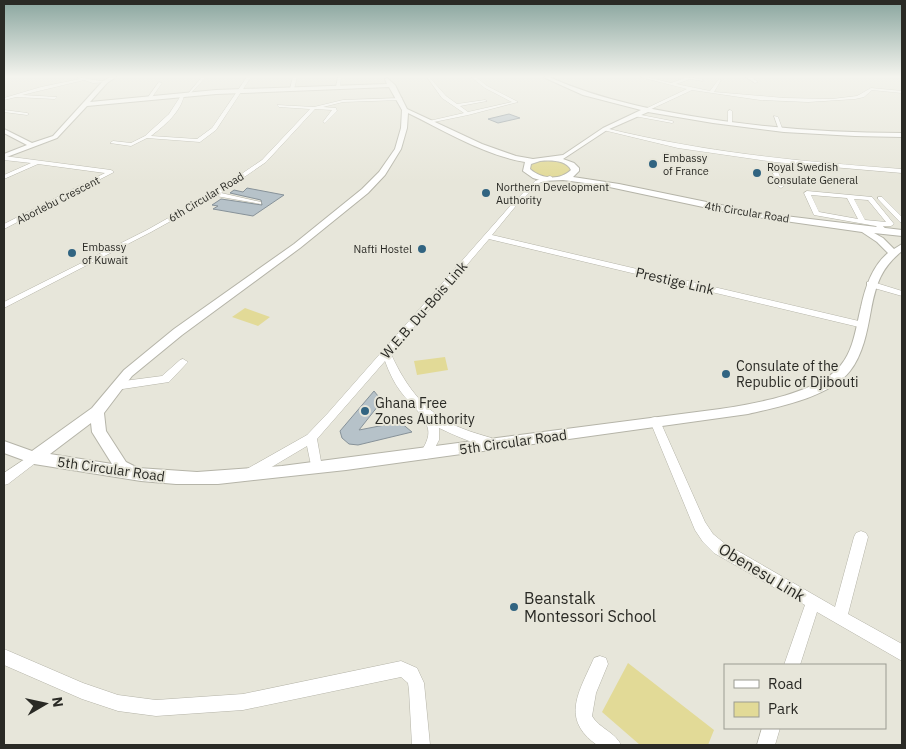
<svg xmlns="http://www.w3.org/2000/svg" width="906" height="749" font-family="'IBM Plex Sans',sans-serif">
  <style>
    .green { fill: #e2da97 }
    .building { fill: #b6c2c9; stroke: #879299 }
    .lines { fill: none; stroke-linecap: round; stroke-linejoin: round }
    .minor-casing { stroke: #b5b4a8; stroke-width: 1 }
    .tertiary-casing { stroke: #b5b4a8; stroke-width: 2 }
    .minor { fill: #fff; fill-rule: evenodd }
    .tertiary { fill: #fff; fill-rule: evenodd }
    .poi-dot { fill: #316481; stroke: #e7e6da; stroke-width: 2 }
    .labels { text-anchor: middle; stroke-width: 4; stroke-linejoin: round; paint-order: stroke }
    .far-poi-label { font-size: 11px; fill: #2a2a25; stroke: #e7e6da; text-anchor: start }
    .far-street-label { font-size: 11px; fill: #2a2a25; stroke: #e7e6da }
    .street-label { font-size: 14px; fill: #2a2a25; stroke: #e7e6da }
    .poi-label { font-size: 14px; fill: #2a2a25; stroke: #e7e6da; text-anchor: start }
    .near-street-label { font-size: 16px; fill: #2a2a25; stroke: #e7e6da }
    .near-poi-label { font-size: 16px; fill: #2a2a25; stroke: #e7e6da; text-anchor: start }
  </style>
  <rect width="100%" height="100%" fill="#e7e6da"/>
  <path class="green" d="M549 160 564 162 574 169C558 180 550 179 532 173L528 166 535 161Z
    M245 308 270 317 258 326 232 317Z
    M445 357 448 370 417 375 414 361Z
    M628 663 714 730 708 745H640L602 712Z"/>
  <path class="building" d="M509 114 520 118 498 123 488 119Z
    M247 188 284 195 253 216 213 209 218 206 212 205 221 199 262 205 261 200 230 193 234 190 243 192Z
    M374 391 382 401 359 430 400 422 412 432 358 445 349 444 342 438 340 431Z"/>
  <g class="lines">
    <g class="minor-casing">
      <path id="minor" d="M77 77 107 82 93 83 84 80 22 95 57 97 55 99 16 97 4 100V98L41 87 80 79Z
        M202 77H206L189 95H187Z
        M247 77H251L216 130 200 142 147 138 131 146 110 143 113 141 131 143 145 136 169 114 182 94 184 95C181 112 164 126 151 136L197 139 212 128Z
        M293 77H297L294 89 292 90 290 89Z
        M338 77 341 78 340 87 338 88 336 87Z
        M427 77H429L446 96 457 104 485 100 487 101 460 106 468 112 512 102 485 88 471 77H476L487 86 518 102 468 115 429 123V121L464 113 442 98Z
        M640 77H647L671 83 685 78 683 77 702 79 703 81 690 79 676 84 710 91 719 79 721 80 714 92 784 98 832 99 857 96 871 88 902 91V93L872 90 864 97 855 99 808 102 760 100 692 90 647 111 645 109 687 89Z
        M746 77H751L758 82 755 83Z
        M159 82 162 83 150 100H146Z
        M402 98 400 100 343 102 323 107 336 108 337 111 325 123 323 122 332 110 315 109 266 162 221 193 261 202V204L216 196 151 232 4 308V302L147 230 218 190 262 160 310 109 279 107 277 105 314 107 343 100Z
        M4 110 27 113 29 114 27 115 4 112Z
        M730 110 732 111V124L730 125 728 124V111Z
        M636 114 672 121 674 122 672 123 634 116Z
        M774 116 778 117 783 131 779 130Z
        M605 128C703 152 801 162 902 169V173L774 162 784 186 781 188 778 186 768 161 678 148 603 130Z
        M4 156 111 170 114 172 4 229V224L105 173 38 164 4 179V175L31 163 4 160Z
        M550 176 552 177V179L539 183 515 207 492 235 863 322 867 325 863 328 489 239 391 354C406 387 426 414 461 428 473 433 486 436 498 440L500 443 498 446C485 450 452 434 439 428V440L430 457 426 459 422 457 420 454C424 446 430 438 428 429 426 416 409 403 401 392 394 383 389 372 385 361L317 439 322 467 320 470 316 472 312 470 307 446 253 478 249 479 245 478 243 474 245 470 307 435 328 413 511 205 535 181Z
        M807 191 872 197 894 224 891 226H883L888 232 884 234 882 233 876 226 814 215 804 193ZM811 195 847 198 858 219 819 212ZM854 199 868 200 886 222 865 220Z
        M878 197H882L902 217V223L900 222 878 199Z
        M867 282H873L902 291V296L867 286Z
        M183 359 188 362 186 364 169 382 116 390 111 386 116 382 162 376 180 360Z
        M655 417 659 418 660 421 705 522 713 534 724 543 835 607 854 537 856 533 861 531 866 533 868 537 848 614 902 644V661L817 612 800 665H784L805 605 714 553 703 542 695 530 650 421 651 418Z
        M34 453 38 455 40 458 38 461 8 484 4 485V473Z
        M4 649 83 683 118 695 156 700 243 694 401 661 417 668 424 683 430 745H412L409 690 408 683 401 677 243 710 156 716 118 711 82 699 4 665Z
        M600 656 606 658 608 664 596 693 592 716C599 728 616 733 621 745H597C560 719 579 692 594 658Z
        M762 728H780L775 745H757Z"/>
    </g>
    <g class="tertiary-casing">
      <path id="tertiary" d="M110 77H116L107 83 90 102 216 90 387 84 385 79 387 78 395 85 407 109 482 144 516 156 533 159 563 155 603 128 641 110 583 95 543 77H549C605 102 663 112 723 121 782 129 842 133 902 133V137L855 136 784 132 713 123 648 112 607 130 563 159 574 163 579 168V171L573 177 619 184 760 213 902 230V236L874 233 883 238 894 249 902 244V251C881 268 876 284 871 310 867 332 863 354 850 371 830 397 778 407 748 414L346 470 218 484H176L141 481 34 464 4 453V441L32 451 92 408 124 370 174 329 294 244 362 189 379 172 395 149 401 128 402 110 389 87 216 94 87 106 57 138 4 158V154L27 145 4 133V129L32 143 53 136 103 81ZM408 113C445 131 484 155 525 162L523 171 533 178 543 181 563 180 600 185 736 214 862 232 877 242 888 253C872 266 865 288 861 307 856 327 854 349 841 365 819 393 753 404 720 409L282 466 197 472 138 468 126 462 106 431 104 413 132 376 182 335 300 248 368 193 385 175 401 149 407 128ZM540 161C551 160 566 160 571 170 560 181 541 179 530 169L531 164ZM91 423 92 432 112 464 50 454Z"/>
    </g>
    <use href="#minor" class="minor"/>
    <use href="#tertiary" class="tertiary"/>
  </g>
  <linearGradient id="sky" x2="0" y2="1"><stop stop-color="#89a59e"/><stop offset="0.42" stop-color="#f4f4ee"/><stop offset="1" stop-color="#f4f4ee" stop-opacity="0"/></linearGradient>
  <rect width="906" height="182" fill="url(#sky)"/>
  <g class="poi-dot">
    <circle cx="653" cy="164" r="5"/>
    <circle cx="757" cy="173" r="5"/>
    <circle cx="486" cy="193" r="5"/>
    <circle cx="422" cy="249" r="5"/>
    <circle cx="72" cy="253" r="5"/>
    <circle cx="726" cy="374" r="5"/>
    <circle cx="365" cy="411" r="5"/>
    <circle cx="514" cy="607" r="5"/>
  </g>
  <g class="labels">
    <g class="far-poi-label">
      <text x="663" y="162">Embassy<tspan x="663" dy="13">of France</tspan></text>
      <text x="767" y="171">Royal Swedish<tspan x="767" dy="13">Consulate General</tspan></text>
      <text x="496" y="191">Northern Development<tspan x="496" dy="13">Authority</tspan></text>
      <text x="82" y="251">Embassy<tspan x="82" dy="13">of Kuwait</tspan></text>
      <text x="412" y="253" text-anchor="end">Nafti Hostel</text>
    </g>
    <g class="far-street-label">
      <text transform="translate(206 197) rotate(-31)" y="4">6th Circular Road</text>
      <text transform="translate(58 200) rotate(-27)" y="4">Aborlebu Crescent</text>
      <text transform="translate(747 212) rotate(9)" y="4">4th Circular Road</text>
    </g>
    <g class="street-label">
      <text transform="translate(675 281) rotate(13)" y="5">Prestige Link</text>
      <text transform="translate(424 310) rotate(-49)" y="5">W.E.B. Du-Bois Link</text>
      <text transform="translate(513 442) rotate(-8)" y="5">5th Circular Road</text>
      <text transform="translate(111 469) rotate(8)" y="5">5th Circular Road</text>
    </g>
    <g class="poi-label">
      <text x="736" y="371">Consulate of the<tspan x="736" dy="16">Republic of Djibouti</tspan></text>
      <text x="375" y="408">Ghana Free<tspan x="375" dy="16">Zones Authority</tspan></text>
    </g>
    <g class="near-street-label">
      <text transform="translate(762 572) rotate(31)" y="6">Obenesu Link</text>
    </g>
    <g class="near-poi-label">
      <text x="524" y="604">Beanstalk<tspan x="524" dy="18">Montessori School</tspan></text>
    </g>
  </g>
  <rect width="906" height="749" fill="none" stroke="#2a2a25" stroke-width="10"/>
  <rect x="724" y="664" width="162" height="65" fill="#e7e6da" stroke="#9b9b92"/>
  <rect x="734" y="680" width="25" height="8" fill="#ffffff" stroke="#9b9b92"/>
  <text x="768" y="689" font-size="15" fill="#2a2a25">Road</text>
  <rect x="734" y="702" width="25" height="15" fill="#e2da97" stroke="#9b9b92"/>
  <text x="768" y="714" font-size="15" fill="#2a2a25">Park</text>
  <g transform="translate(45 704) rotate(81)" stroke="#e7e6da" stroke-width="4" paint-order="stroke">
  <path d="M0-4L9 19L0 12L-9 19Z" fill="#2a2a25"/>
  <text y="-8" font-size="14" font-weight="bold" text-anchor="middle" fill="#2a2a25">N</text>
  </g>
</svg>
